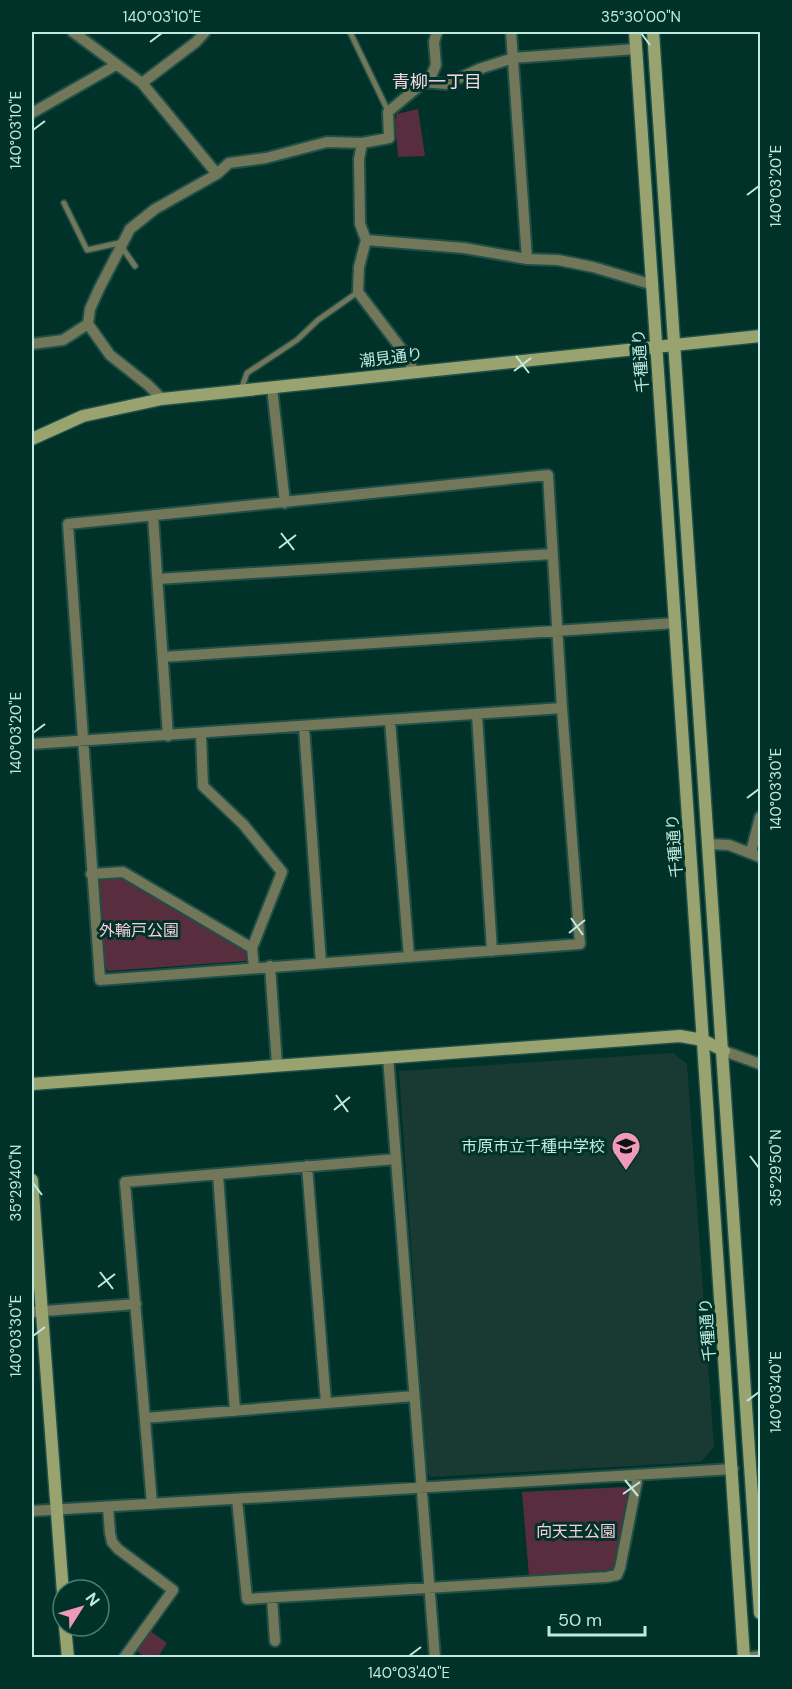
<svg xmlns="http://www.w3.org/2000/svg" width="792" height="1689" font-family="'DM Sans','Noto Sans JP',sans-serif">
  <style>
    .built { fill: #183a33 }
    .green { fill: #582d3d }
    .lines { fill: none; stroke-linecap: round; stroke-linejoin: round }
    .lane-casing { stroke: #1f4f46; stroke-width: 8 }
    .street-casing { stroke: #1f4f46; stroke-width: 14 }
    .secondary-casing { stroke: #1f4f46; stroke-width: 15 }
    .lane { stroke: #717758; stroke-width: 5 }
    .street { stroke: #717758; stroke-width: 10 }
    .secondary { stroke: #99a370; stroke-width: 12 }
    .ticks { fill: none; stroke: #c0eadf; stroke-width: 2 }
    .labels { text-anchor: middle; stroke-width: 6; stroke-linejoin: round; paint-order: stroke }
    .street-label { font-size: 16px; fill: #c0eadf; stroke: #003229 }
    .park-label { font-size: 16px; fill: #f9ccda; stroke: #003229 }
    .poi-label { font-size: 16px; fill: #c0eadf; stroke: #003229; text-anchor: end }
    .neighbourhood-label { font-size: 18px; fill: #f9d7e2; stroke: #003229 }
    .neatline { fill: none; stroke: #c0eadf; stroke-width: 2 }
    .ticks-label { font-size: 15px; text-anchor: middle; fill: #c0eadf }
  </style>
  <rect width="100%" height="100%" fill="#003229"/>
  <path class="built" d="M673 1053 687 1064 714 1447 701 1462 431 1477 427 1473 399 1071Z"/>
  <path class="green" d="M418 109 425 156 398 157 395 121 397 114Z
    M123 876 245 948 248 957 245 961 108 971 104 965 98 881 103 877Z
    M626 1487 630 1491 614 1567 609 1571 529 1576 522 1492Z
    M149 1630 167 1643 158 1657H145L135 1650Z"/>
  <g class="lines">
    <g class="lane-casing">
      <path id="lane" d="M350 32 388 111
        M64 203 87 250 119 243 135 266
        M241 390 247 373 297 340 318 320 358 292"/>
    </g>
    <g class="street-casing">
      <path id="street" d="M73 32 142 83 217 174
        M511 32 527 259
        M142 83 196 42 205 32
        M428 83 436 65 434 42 437 32
        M32 113 116 65
        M362 143 359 159 360 224 366 240 359 267 358 292 409 359 413 371
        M366 240 464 248 527 259 558 260 593 267 650 284
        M32 344 63 340 88 324
        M272 388 285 503
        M162 399 148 385 110 355 88 324 90 309 99 289 130 229 155 209 217 174 229 163 266 158 327 142 362 143 389 138 388 112 424 82 446 84 479 69 513 58 636 49
        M548 475 562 708 580 944 100 980 68 524Z
        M153 516 168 736
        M158 579 552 554
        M163 657 676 623
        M477 715 492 951
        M390 721 409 957
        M304 727 321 963
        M201 734 203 786 243 824 282 872 252 948 254 968
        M32 744 562 708
        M708 844 729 845 760 857
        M751 852 760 817
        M91 874 123 872 252 948
        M270 966 277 1065
        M724 1051 760 1064
        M388 1057 435 1658
        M307 1166 326 1403
        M218 1174 235 1411
        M32 1312 136 1304
        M145 1418 414 1396
        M237 1499 247 1599 607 1577 617 1575 620 1568 638 1476
        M152 1504 125 1182 396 1159
        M108 1507 110 1533 112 1542 118 1549 173 1590 124 1658
        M32 1511 733 1469
        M272 1598 275 1641
        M745 1658 760 1656"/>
    </g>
    <g class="secondary-casing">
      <path id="secondary" d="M635 32C671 574 710 1115 744 1658
        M653 32 760 1613
        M32 439 83 416 162 399 760 336
        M32 1084 680 1036 703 1040 724 1051
        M32 1180 63 1593
        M65 1626 68 1658"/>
    </g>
    <use href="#lane" class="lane"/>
    <use href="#street" class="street"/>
    <use href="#secondary" class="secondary"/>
  </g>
  <path class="ticks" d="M641 33 650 45M150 42 162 33M33 130 45 121M747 195 759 186M516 356 529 373M514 371 531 358M281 533 294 550M279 548 296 535M33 733 45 724M747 798 759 789M571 918 583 935M569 933 585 920M336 1095 348 1112M334 1110 350 1097M750 1156 759 1168M33 1183 42 1195M100 1272 113 1289M98 1287 115 1274M33 1336 45 1327M747 1401 759 1392M625 1480 638 1496M623 1494 640 1482M409 1656 421 1647"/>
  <defs>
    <g id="school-pin" transform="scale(1.5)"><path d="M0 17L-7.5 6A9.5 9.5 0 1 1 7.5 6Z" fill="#ef9ab8" stroke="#003229"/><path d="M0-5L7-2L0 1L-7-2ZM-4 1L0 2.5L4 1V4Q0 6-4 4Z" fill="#111"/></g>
  </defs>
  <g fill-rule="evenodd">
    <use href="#school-pin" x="626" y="1146"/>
  </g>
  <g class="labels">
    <g class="street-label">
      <text transform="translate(391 357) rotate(-7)" y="6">潮見通り</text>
      <text transform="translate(640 361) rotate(-94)" y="6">千種通り</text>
      <text transform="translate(674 846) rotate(-94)" y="6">千種通り</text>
      <text transform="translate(707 1330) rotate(-94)" y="6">千種通り</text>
    </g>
    <g class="park-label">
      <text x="139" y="936">外輪戸公園</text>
      <text x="576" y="1537">向天王公園</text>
    </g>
    <g class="poi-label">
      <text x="605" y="1152">市原市立千種中学校</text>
    </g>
    <g class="neighbourhood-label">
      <text x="437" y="88">青柳一丁目</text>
    </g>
  </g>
  <rect width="792" height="1689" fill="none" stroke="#003229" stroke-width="66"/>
  <g transform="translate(81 1608) rotate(53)"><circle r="28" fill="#003229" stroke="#4d7c72" stroke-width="1.5"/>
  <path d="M0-4.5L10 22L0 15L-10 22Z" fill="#ef9ab8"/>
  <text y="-9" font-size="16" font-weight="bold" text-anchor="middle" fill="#c0eadf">N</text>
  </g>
  <path d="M549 1626v9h96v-9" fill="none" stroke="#c0eadf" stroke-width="3"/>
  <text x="558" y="1626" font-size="18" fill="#c0eadf" stroke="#003229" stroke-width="4.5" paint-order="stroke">50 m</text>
  <rect x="33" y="33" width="726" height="1623" class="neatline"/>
  <g class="ticks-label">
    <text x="162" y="22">140°03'10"E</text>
    <text x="641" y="22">35°30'00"N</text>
    <text transform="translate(16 130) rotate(-90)" y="5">140°03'10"E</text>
    <text transform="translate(776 186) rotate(-90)" y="5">140°03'20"E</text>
    <text transform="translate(16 733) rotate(-90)" y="5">140°03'20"E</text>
    <text transform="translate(776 789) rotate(-90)" y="5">140°03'30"E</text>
    <text transform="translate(776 1168) rotate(-90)" y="5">35°29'50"N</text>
    <text transform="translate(16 1183) rotate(-90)" y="5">35°29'40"N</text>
    <text transform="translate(16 1336) rotate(-90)" y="5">140°03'30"E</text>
    <text transform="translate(776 1392) rotate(-90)" y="5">140°03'40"E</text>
    <text x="409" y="1678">140°03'40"E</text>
  </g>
</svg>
